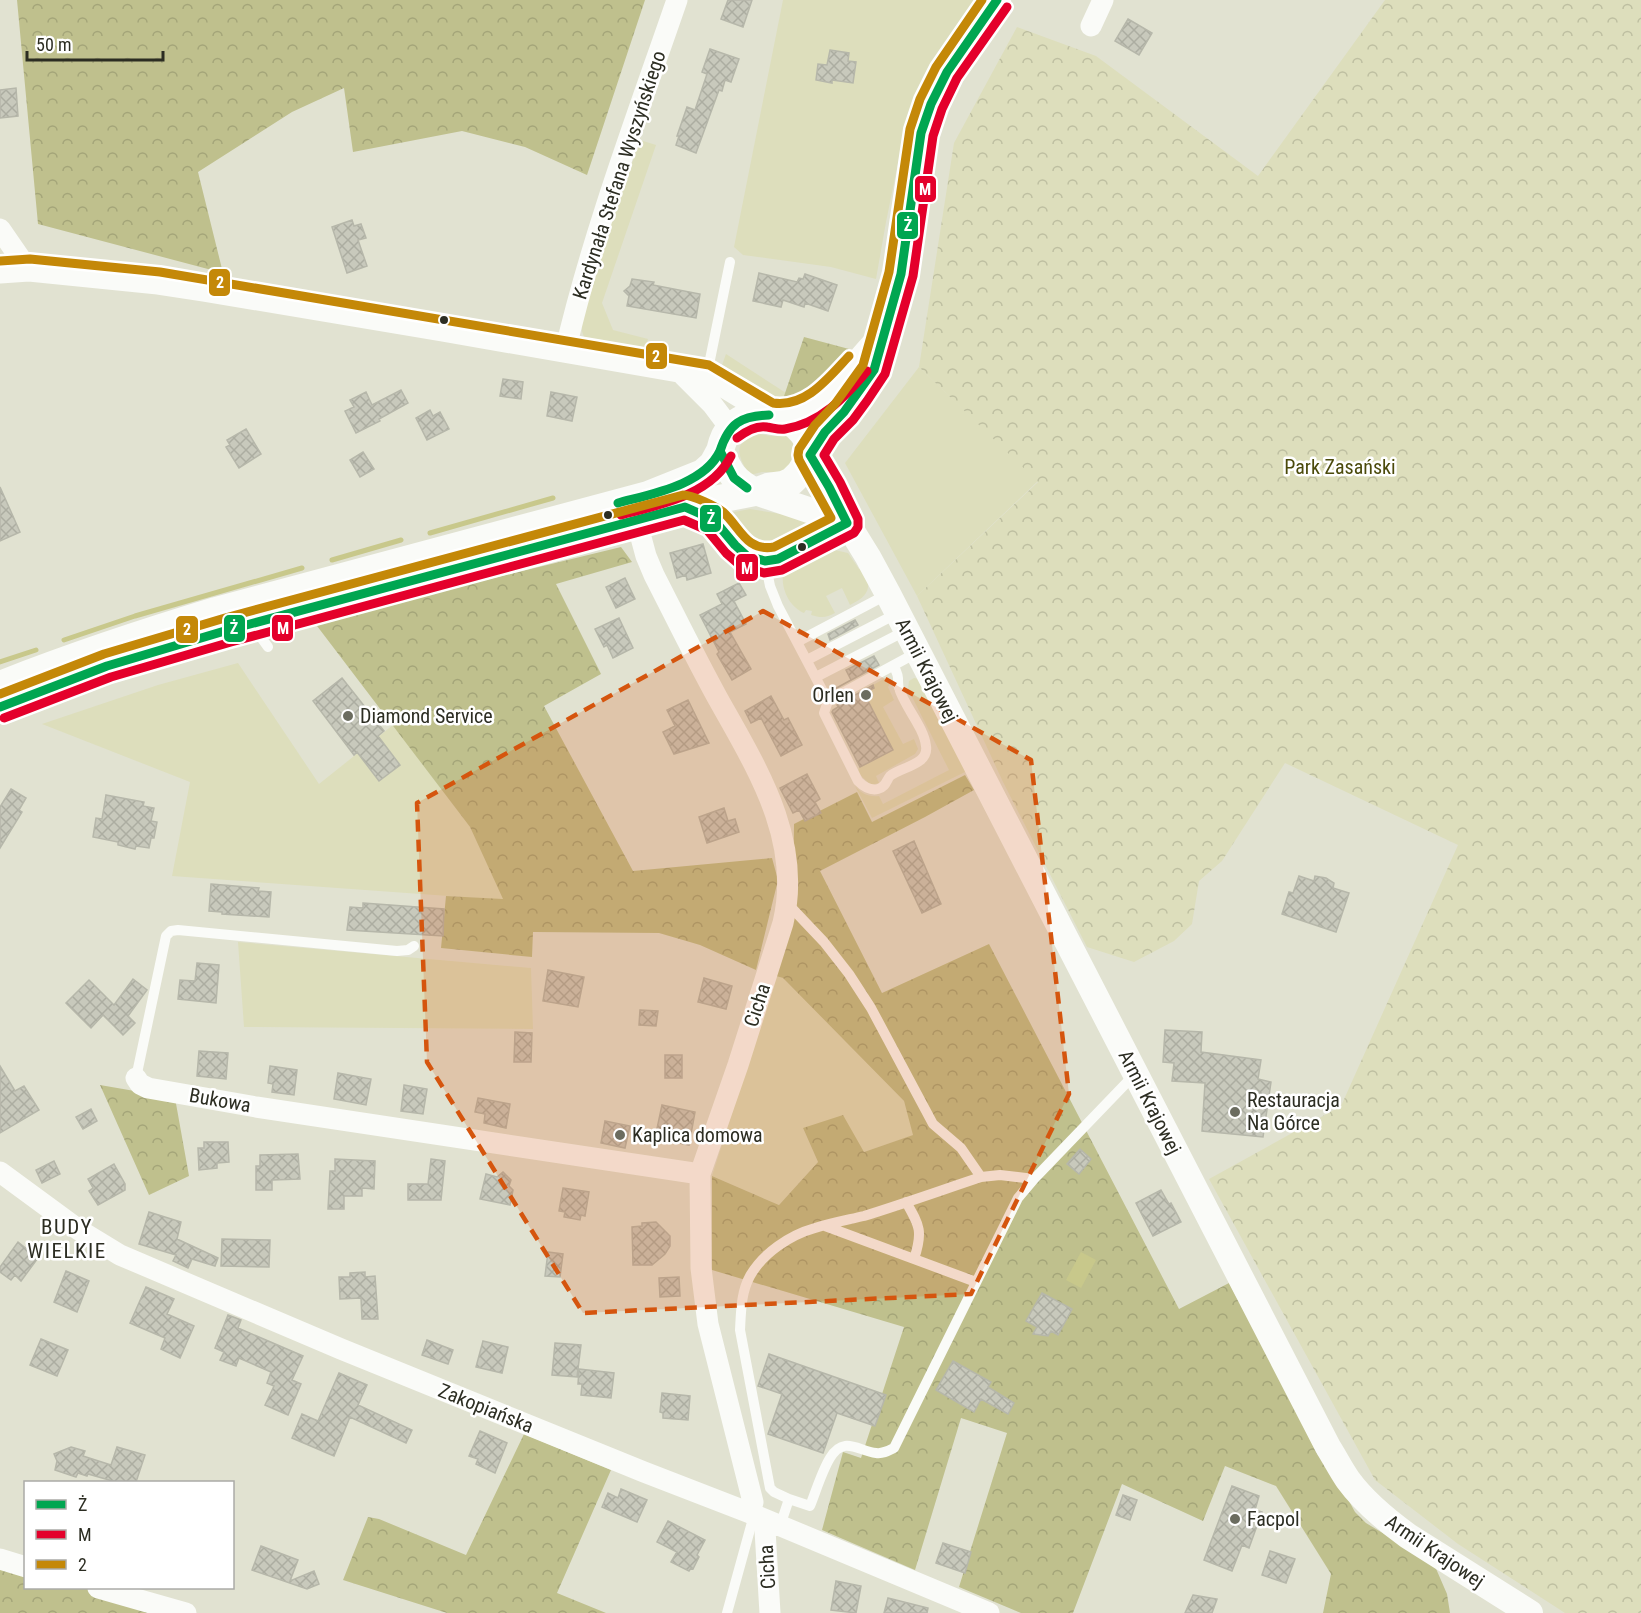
<svg xmlns="http://www.w3.org/2000/svg" width="1641" height="1613" font-family="'Roboto Condensed',sans-serif">
  <style>
    .grass { fill: #dddebc }
    .forest { fill: url(#forest-crowns) }
    .park { fill: url(#park-crowns) }
    .water { fill: #c8c88b }
    .lines { fill: none; stroke-linecap: round; stroke-linejoin: round }
    .stream { stroke: #c8c88b; stroke-width: 5 }
    .building { fill: url(#building-cross-hatch); stroke: #b6b7aa; stroke-width: 1.5 }
    .service { stroke: #fafbf8; stroke-width: 10 }
    .minor { stroke: #fafbf8; stroke-width: 21 }
    .tertiary { stroke: #fafbf8; stroke-width: 26 }
    .secondary { stroke: #fafbf8; stroke-width: 28 }
    .bus-1-casing { stroke: #fff; stroke-width: 14 }
    .bus-2-casing { stroke: #fff; stroke-width: 14 }
    .bus-3-casing { stroke: #fff; stroke-width: 14 }
    .bus-1 { stroke: #00a651; stroke-width: 9 }
    .bus-2 { stroke: #e4002b; stroke-width: 9 }
    .bus-3 { stroke: #c48808; stroke-width: 9 }
    .marked { fill: #d5550e; fill-opacity: 0.2; stroke: #d5550e; stroke-width: 4.5; stroke-dasharray: 12 8; stroke-linejoin: round }
    .bus-dot { fill: #2c2d22; stroke: #fff; stroke-width: 2 }
    .poi-dot { fill: #6b6c5f; stroke: #fff; stroke-width: 2 }
    .labels { text-anchor: middle; stroke-width: 5; stroke-linejoin: round; paint-order: stroke }
    .street-label { font-size: 20px; fill: #2c2d22; stroke: #fff }
    .park-label { font-size: 20px; fill: #4b4a0b; stroke: #fff }
    .poi-label { font-size: 20px; fill: #2c2d22; stroke: #fff; text-anchor: start }
    .neighbourhood-label { font-size: 21px; letter-spacing: 1.5px; fill: #2c2d22; stroke: #fff }
    .line-badge { stroke: #fff; stroke-width: 2 }
    .badge-label { font-size: 16px; text-anchor: middle; font-weight: bold; fill: #fff }
  </style>
  <defs>
    <pattern id="forest-crowns" width="20" height="18" patternUnits="userSpaceOnUse" patternTransform="scale(1.5)"><rect width="20" height="18" fill="#bfc08d"/><path d="M2 6a3 3 0 1 1 6 0M12 15a3 3 0 1 1 6 0" fill="none" stroke="#a4a579"/></pattern>
    <pattern id="park-crowns" width="20" height="18" patternUnits="userSpaceOnUse" patternTransform="scale(1.5)"><rect width="20" height="18" fill="#dddebc"/><path d="M2 6a3 3 0 1 1 6 0M12 15a3 3 0 1 1 6 0" fill="none" stroke="#bebfa1"/></pattern>
    <pattern id="building-cross-hatch" width="8" height="8" patternUnits="userSpaceOnUse" patternTransform="scale(1.5)"><rect width="8" height="8" fill="#c8c9bc"/><path d="M0 0l8 8M0 8l8-8" fill="none" stroke="#acada1"/></pattern>
  </defs>
  <rect width="100%" height="100%" fill="#e1e2d1"/>
  <path class="grass" d="M783 0H976L933 61 907 119 886 222 876 279 831 267 743 255 734 247Z
    M640 140 656 145 602 303 613 330 648 339 643 352 588 341 584 337 582 331V319L588 290Z
    M726 354 786 393 782 402 766 397 737 375 725 374 722 365Z
    M919 367 1038 481 917 596 845 463Z
    M758 434 772 436 785 435 793 443 794 457 787 468 780 472H762L750 475C738 458 731 441 758 434Z
    M750 509 787 515 808 523C792 533 768 554 749 539 741 533 734 523 727 515L729 513Z
    M830 549 848 553 859 569 864 566C871 587 871 595 850 605L842 588 826 596 835 613C826 618 821 618 811 615L812 611 806 610 804 613C790 607 781 590 783 574L802 563 804 566 817 558 815 555Z
    M238 663 319 784 393 725 470 827 504 900 172 876 190 782 42 724 158 685Z
    M887 677 891 682 888 687 894 700 883 707 903 744 914 739 918 749 915 754 876 776 879 783 871 785 858 773 859 767 893 750 864 693 874 688 873 685Z
    M914 678 919 679 967 771 872 818 855 786C862 794 868 797 879 796L883 804 949 770 908 689 909 681Z
    M238 942 531 968 533 1029 244 1027Z
    M776 976 783 978 904 1101 914 1135 864 1152 803 1128 818 1162 779 1205 712 1176Z"/>
  <path class="forest" d="M17 0H645L587 175 525 147 462 131 353 152 344 88 292 112 198 172 223 273 38 224Z
    M804 337 849 349 817 395 793 403 782 402Z
    M621 547 632 562 556 584 601 674 544 706 633 871 772 858 778 880 756 970 700 945 659 933 533 932 532 957 441 948 446 896 503 899 470 827 314 622Z
    M965 775 974 790 925 817 820 871 882 993 989 944 1179 1309 1229 1283 1355 1512 1366 1523 1434 1564 1447 1594 1450 1613H1323L1331 1574 1276 1486 1225 1466 1203 1521 1122 1484 1073 1613H1021L959 1587 1007 1433 961 1418 915 1570 822 1530 843 1452 861 1458 904 1327 712 1270V1176L779 1205 818 1162 803 1128 843 1115 864 1152 913 1135 904 1101 783 978 776 976 793 915 794 824 857 792 872 822Z
    M100 1085 175 1098 189 1176 149 1195Z
    M524 1434 611 1470 557 1593 606 1613H447L343 1580 368 1517 379 1519 466 1555Z
    M0 1563 25 1571 26 1588H84L173 1613H0Z"/>
  <path class="park" d="M1385 0H1641V1613H1565L1458 1544 1375 1480 1209 1179 1341 1106 1458 845 1285 763 1222 861 1199 881 1192 924 1174 941 1134 962 1087 947 1003 782 917 596 1038 482 919 367 954 143 1017 27 1096 56 1258 176Z"/>
  <path class="water" d="M1081 1252 1096 1260 1081 1288 1066 1280Z"/>
  <g class="lines">
    <path class="stream" d="M430 533 553 498
      M332 560 401 540
      M64 640 135 616 302 568
      M0 662 36 650"/>
  </g>
  <path class="building" d="M728 0H752L743 27 721 19Z
    M1128 19 1152 33 1139 55 1115 41Z
    M710 49 739 59 731 82 725 80 722 91 719 90 696 153 676 145 679 136H677L687 107 695 110 707 74 702 72Z
    M830 50 849 53 848 61 856 62 853 83 832 80V83L816 80 818 64 827 65Z
    M16 88 18 116 0 118V90Z
    M352 220 354 226 361 224 366 238 358 240 367 266 347 273 332 227Z
    M759 273 797 282 799 278 803 279 805 274 837 285 828 311 805 303 804 307 783 300 781 307 753 301Z
    M632 279 654 282 653 285 700 294 696 318 627 306 629 296 624 291 630 286Z
    M503 379 523 382 521 399 500 396Z
    M401 390 408 403 379 419 380 421 356 433 345 411 354 407 350 400 366 392 372 405Z
    M551 392 577 397 572 421 547 416Z
    M430 410 433 416 440 412 449 429 427 440 416 418Z
    M246 429 261 454 239 468 226 447 230 445 227 440Z
    M363 452 374 469 360 477 350 460Z
    M0 487 20 532 0 541Z
    M703 544 711 573 687 580 686 575 677 578 670 553Z
    M625 578 635 599 616 608 606 587Z
    M739 583 746 595 734 601 746 624 730 632 751 669 732 680 717 654 719 652 700 615 722 604 717 594Z
    M619 618 633 648 613 658 607 645 604 647 595 629Z
    M855 620 858 625 830 640 828 634Z
    M874 656 879 665 831 691 851 680 846 670Z
    M342 678 384 731 378 736 400 765 379 781 357 752 354 755 313 701Z
    M873 685 874 688 864 693 893 750 860 767 832 712 833 710 838 707 837 705Z
    M771 696 784 720 788 718 802 745 781 756 761 718 751 723 745 711Z
    M688 700 709 743 674 754 663 732 675 726 667 710Z
    M807 774 820 799 815 802 821 813 805 821 799 810 793 813 780 788Z
    M11 789 26 798 19 810 22 812 0 848V807Z
    M106 795 144 802 143 806 154 808 151 821 157 822 154 838H151L149 848 136 846 135 849 118 845V842L93 837 96 818 102 819Z
    M724 808 728 821 735 819 739 832 707 843 699 817Z
    M914 841 941 904 922 913 893 851Z
    M1299 876 1314 881 1315 876 1326 878 1334 883 1333 888 1349 893 1336 932 1282 914 1289 892 1293 893Z
    M211 884 259 888 258 891 271 892 269 917 222 914V912L209 911Z
    M363 903 444 909 443 936 347 930 350 907 363 908Z
    M197 963 219 965 216 1003 178 999 180 980 195 981Z
    M548 970 584 977 578 1007 543 1001Z
    M704 978 732 986 726 1009 698 1002Z
    M133 979 147 990 128 1016 135 1023 123 1035 103 1015 91 1028 66 1003 89 980 114 1005Z
    M640 1010 658 1011 656 1026 639 1025Z
    M1165 1030 1202 1032 1201 1052 1261 1060 1258 1079 1271 1082 1263 1137 1202 1131 1205 1083 1172 1081 1174 1063 1163 1062Z
    M515 1032 532 1033 531 1062H514Z
    M199 1051 228 1053 226 1079 197 1076Z
    M665 1055H682V1078H665Z
    M0 1066 15 1091 24 1086 39 1110 0 1133Z
    M270 1066 297 1070 294 1095 272 1092 273 1084 268 1083Z
    M338 1073 371 1079 366 1105 334 1099Z
    M404 1085 427 1089 423 1114 401 1111Z
    M478 1098 510 1104 506 1128 484 1123 485 1114 475 1112Z
    M662 1105 695 1112 689 1145 655 1138Z
    M91 1109 97 1121 83 1129 76 1117Z
    M605 1121 630 1126 625 1148 601 1143Z
    M204 1142H228L229 1162 217 1163V1168L199 1170 198 1148H204Z
    M1080 1149 1091 1159 1079 1174 1067 1164Z
    M298 1154 300 1179 272 1180V1190H256V1166H260V1155Z
    M335 1159 375 1161 374 1189 362 1188V1196H344V1209H328L330 1171H335Z
    M431 1159 445 1161 441 1200H408V1184H428Z
    M54 1161 60 1174 42 1183 36 1170Z
    M114 1164 125 1184V1190L98 1205 89 1191 93 1188 88 1179Z
    M503 1172 511 1180 509 1186 513 1190 510 1205 480 1199 486 1174 497 1177Z
    M563 1188 589 1192 585 1216 581 1215 580 1220 564 1217 565 1212 559 1211Z
    M1161 1190 1169 1204 1171 1203 1181 1222 1153 1236 1136 1203Z
    M149 1212 181 1222 177 1239 218 1258 215 1266 192 1259 188 1268 173 1261 176 1255 139 1244Z
    M656 1222 670 1236V1246L665 1254 652 1265H633L632 1227 642 1226V1223Z
    M222 1239 270 1240 269 1267 221 1266Z
    M18 1242 38 1258 21 1281 15 1275 11 1280 0 1272V1267Z
    M548 1252 563 1254 560 1277 545 1276Z
    M66 1271 89 1281 77 1312 54 1302Z
    M365 1272V1277L375 1276 378 1319H362L361 1298 340 1299 339 1277H350V1273Z
    M679 1277 680 1296 660 1297 659 1278Z
    M146 1287 174 1299 167 1314 194 1326 180 1358 161 1349 165 1338 130 1323Z
    M1042 1293 1072 1309 1058 1335 1051 1331 1048 1336 1033 1334 1037 1327 1026 1321Z
    M228 1315 241 1320 238 1328 303 1356 292 1380 301 1384 288 1415 265 1405 274 1386 267 1383 271 1372 239 1358 236 1366 220 1360 224 1352 215 1348Z
    M41 1339 68 1350 57 1376 30 1365Z
    M427 1340 453 1350 448 1364 422 1355Z
    M483 1341 508 1347 502 1373 476 1367Z
    M555 1343 581 1345 577 1377 552 1375Z
    M769 1354 886 1395 875 1426 837 1413 823 1453 768 1434 782 1394 758 1386Z
    M953 1361 991 1382 988 1387 1014 1403 1008 1414 981 1399 974 1412 936 1390Z
    M579 1369 614 1373 611 1398 581 1395 582 1384H578Z
    M339 1373 367 1385 358 1405 412 1430 406 1443 350 1417 334 1456 292 1438 302 1414 318 1421Z
    M662 1393 690 1396 688 1420 663 1418V1413L660 1412Z
    M480 1431 507 1443 495 1473 476 1464 478 1459 469 1456Z
    M71 1447 85 1451 83 1456 111 1465 117 1447 145 1455 136 1482H116L88 1474 87 1476 78 1473 76 1477 55 1470 57 1461 54 1454Z
    M1232 1486 1259 1496 1255 1510 1262 1512 1249 1548 1242 1545 1232 1571 1204 1560Z
    M621 1489 647 1500 637 1522 602 1507 608 1493 618 1498Z
    M1123 1495 1137 1500 1130 1520 1116 1515Z
    M668 1521 705 1540 697 1555 699 1557 693 1569 691 1568 689 1571 671 1562 677 1552 657 1542Z
    M943 1543 971 1552 965 1573 936 1563Z
    M261 1546 298 1560 290 1581 314 1571 319 1584 307 1589 252 1570Z
    M1270 1551 1295 1559 1286 1583 1262 1575Z
    M836 1581 861 1586 856 1613 831 1610Z
    M1193 1595 1217 1599 1212 1613H1185Z
    M888 1598 928 1608 927 1613H884Z"/>
  <g class="lines">
    <path class="service" d="M706 379 730 262
      M693 511 714 520 735 545 747 556 765 561 778 559 843 525
      M765 561 770 586 778 606 828 701 824 713 858 781C864 787 870 791 878 789 886 787 886 781 890 776 901 767 929 765 926 746 924 727 904 706 899 688 898 687 898 679 898 678 898 674 895 670 894 665L918 652
      M252 625 268 647
      M797 642 888 594
      M807 660 898 613
      M816 677 907 630
      M828 701 894 665
      M787 903 824 942 849 974 871 1008 933 1124 961 1148 981 1177
      M136 1078 166 936 171 931 178 930 397 951 408 950 414 946
      M906 1202C920 1226 923 1232 914 1259
      M825 1226 976 1282
      M789 1499 810 1506C816 1491 822 1471 830 1458 844 1435 858 1451 876 1453 883 1454 888 1451 894 1448L1018 1198 1034 1179
      M780 1526 789 1499 774 1492 770 1488 740 1330C741 1312 741 1292 750 1276 763 1253 790 1235 815 1228 831 1223 847 1220 864 1216 903 1204 942 1190 981 1177L1000 1175 1034 1179 1135 1074
      M727 1613 754 1515"/>
    <path class="minor" d="M1091 26 1103 0
      M0 229 29 271
      M0 273 29 271 158 284 204 291 442 331 707 377 769 415
      M565 352C593 232 637 116 677 0
      M682 374 712 404 730 428
      M636 519 646 556 654 575C675 616 695 657 717 697 756 767 803 839 783 923L738 1065 700 1174 701 1268 708 1324 753 1502 750 1513
      M136 1078 140 1084 148 1088 256 1107 700 1174
      M0 1172 79 1230 120 1255 341 1349 644 1472 750 1513 989 1613
      M769 1521 765 1530 770 1613
      M0 1559 26 1567
      M98 1588 186 1613"/>
    <path class="tertiary" d="M810 455 829 487 847 523 868 557 888 594 1328 1447C1335 1458 1341 1470 1348 1480 1364 1502 1386 1520 1408 1536L1530 1613
      M755 492 847 523"/>
    <path class="secondary" d="M779 418C792 415 804 412 815 405 839 391 856 365 875 345
      M755 492C733 480 730 473 720 451 722 442 725 433 732 426 750 409 787 412 803 433 808 439 809 447 810 455
      M0 685C71 657 143 633 216 611L648 495 703 473 713 464 720 451
      M0 707 107 666 228 630 636 519 719 499 755 492 768 487 783 485 792 481 800 473 825 432 844 412 865 385 874 370 901 274 916 163 921 133 931 104 947 72 963 47 997 0"/>
    <g class="bus-1-casing">
      <path id="bus-1" d="M747 488 734 478 720 451C729 423 741 416 769 415
        M618 503C651 494 704 485 720 451
        M0 707 107 666 228 630 685 507 714 520 735 545 747 556 765 561 778 559 847 523 829 487 810 455 825 432 844 412 874 370 901 274 921 133 931 104 947 72 997 0"/>
    </g>
    <g class="bus-2-casing">
      <path id="bus-2" d="M737 438C746 431 756 425 767 427 774 428 779 430 785 429 821 423 845 397 867 371
        M621 515C659 505 712 495 731 456
        M4 718 111 677 231 642 684 520 707 530 726 553 741 566 764 573 782 570 854 533 858 527V519L840 482 824 455 834 439 853 420 867 401 885 374 913 276 933 136 942 109 957 78 1007 7"/>
    </g>
    <g class="bus-3-casing">
      <path id="bus-3" d="M0 261 30 259 160 272 709 365 773 403C806 408 829 377 849 356
        M0 694 104 654 225 618 683 495C692 495 716 506 723 512 740 527 746 552 774 547L831 518 799 460 798 455 799 449 815 425 835 404 863 365 889 272 910 129 920 99 936 67 982 0"/>
    </g>
    <use href="#bus-1" class="bus-1"/>
    <use href="#bus-2" class="bus-2"/>
    <use href="#bus-3" class="bus-3"/>
  </g>
  <path class="marked" d="M763 611 1031 760 1069 1094 971 1294 583 1313 427 1062 417 803Z"/>
  <g class="bus-dot">
    <circle cx="444" cy="320" r="5"/>
    <circle cx="608" cy="515" r="5"/>
    <circle cx="802" cy="547" r="5"/>
  </g>
  <g class="poi-dot">
    <circle cx="866" cy="695" r="6"/>
    <circle cx="348" cy="716" r="6"/>
    <circle cx="1235" cy="1112" r="6"/>
    <circle cx="620" cy="1135" r="6"/>
    <circle cx="1235" cy="1519" r="6"/>
  </g>
  <g class="labels">
    <g class="street-label">
      <text transform="translate(619 175) rotate(-72)" y="7">Kardynała Stefana Wyszyńskiego</text>
      <text transform="translate(927 670) rotate(63)" y="7">Armii Krajowej</text>
      <text transform="translate(757 1005) rotate(-72)" y="7">Cicha</text>
      <text transform="translate(220 1100) rotate(10)" y="7">Bukowa</text>
      <text transform="translate(1150 1102) rotate(63)" y="7">Armii Krajowej</text>
      <text transform="translate(486 1408) rotate(22)" y="7">Zakopiańska</text>
      <text transform="translate(1435 1551) rotate(34)" y="7">Armii Krajowej</text>
      <text transform="translate(767 1567) rotate(-93)" y="7">Cicha</text>
    </g>
    <g class="park-label">
      <text x="1340" y="474">Park Zasański</text>
    </g>
    <g class="poi-label">
      <text x="854" y="702" text-anchor="end">Orlen</text>
      <text x="360" y="723">Diamond Service</text>
      <text x="1247" y="1107">Restauracja<tspan x="1247" dy="23">Na Górce</tspan></text>
      <text x="632" y="1142">Kaplica domowa</text>
      <text x="1247" y="1526">Facpol</text>
    </g>
    <g class="neighbourhood-label">
      <text x="67" y="1234">BUDY<tspan x="67" dy="24">WIELKIE</tspan></text>
    </g>
  </g>
  <g class="line-badge">
    <rect x="914" y="175" width="23" height="28" rx="6" fill="#e4002b"/>
    <rect x="896" y="211" width="23" height="29" rx="6" fill="#00a651"/>
    <rect x="208" y="268" width="23" height="29" rx="6" fill="#c48808"/>
    <rect x="645" y="342" width="23" height="28" rx="6" fill="#c48808"/>
    <rect x="699" y="504" width="23" height="29" rx="6" fill="#00a651"/>
    <rect x="735" y="553" width="24" height="29" rx="6" fill="#e4002b"/>
    <rect x="271" y="614" width="23" height="28" rx="6" fill="#e4002b"/>
    <rect x="223" y="614" width="23" height="29" rx="6" fill="#00a651"/>
    <rect x="175" y="615" width="24" height="29" rx="6" fill="#c48808"/>
  </g>
  <g class="badge-label">
    <text x="925" y="195">M</text>
    <text x="908" y="231">Ż</text>
    <text x="220" y="288">2</text>
    <text x="656" y="362">2</text>
    <text x="711" y="524">Ż</text>
    <text x="747" y="574">M</text>
    <text x="283" y="634">M</text>
    <text x="234" y="634">Ż</text>
    <text x="187" y="635">2</text>
  </g>
  <rect x="24" y="1481" width="210" height="108" fill="#ffffff" stroke="#ababa7" stroke-width="1.5"/>
  <rect x="36" y="1500" width="30" height="9" fill="#00a651" stroke="#ababa7" stroke-width="1.5"/>
  <text x="78" y="1511" font-size="18" fill="#2c2d22">Ż</text>
  <rect x="36" y="1530" width="30" height="9" fill="#e4002b" stroke="#ababa7" stroke-width="1.5"/>
  <text x="78" y="1541" font-size="18" fill="#2c2d22">M</text>
  <rect x="36" y="1560" width="30" height="9" fill="#c48808" stroke="#ababa7" stroke-width="1.5"/>
  <text x="78" y="1571" font-size="18" fill="#2c2d22">2</text>
  <path d="M27 51v9h136v-9" fill="none" stroke="#2c2d22" stroke-width="3"/>
  <text x="36" y="51" font-size="18" fill="#2c2d22" stroke="#ffffff" stroke-width="4.5" paint-order="stroke">50 m</text>
</svg>
